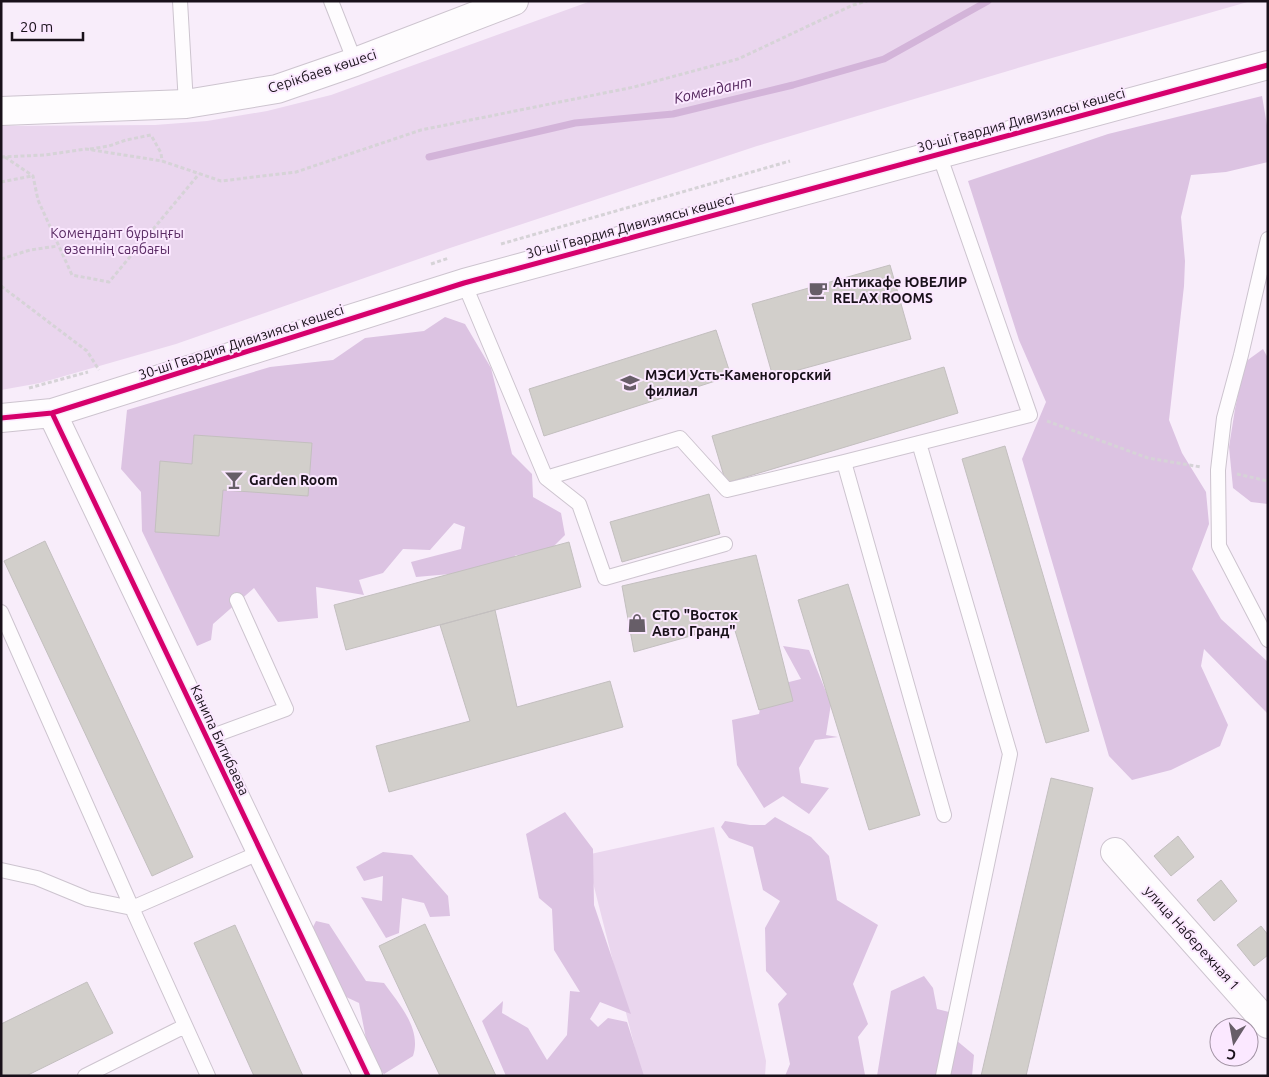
<svg xmlns="http://www.w3.org/2000/svg" width="1269" height="1077" font-family="Ubuntu,sans-serif">
  <style>
    .green { fill: #ead6ee }
    .forest { fill: #dcc3e2 }
    .lines { fill: none; stroke-linecap: round; stroke-linejoin: round }
    .stream { stroke: #d3b4d9; stroke-width: 7 }
    .building { fill: #d2cfcb; stroke: #c3bfbf }
    .service-casing { stroke: #cdc4cf; stroke-width: 16 }
    .minor-casing { stroke: #cdc4cf; stroke-width: 30 }
    .tertiary-casing { stroke: #cdc4cf; stroke-width: 30 }
    .path { stroke: #d6d3d7; stroke-width: 3; stroke-dasharray: 4 2.5; stroke-linecap: butt }
    .service { stroke: #fefcfe; stroke-width: 14 }
    .minor { stroke: #fefcfe; stroke-width: 28 }
    .tertiary { stroke: #fefcfe; stroke-width: 28 }
    .cycleway-casing { stroke: #fbe8ff; stroke-width: 8 }
    .cycleway { stroke: #d6006c; stroke-width: 5 }
    .labels { text-anchor: middle; stroke-width: 4; stroke-linejoin: round; paint-order: stroke }
    .street-label { font-size: 14px; fill: #19111a; stroke: #fbe8ff }
    .park-label { font-size: 14px; fill: #5b2c65; stroke: #fbe8ff }
    .poi-label { font-size: 14px; font-weight: bold; fill: #19111a; stroke: #fbe8ff; text-anchor: start }
    .water-label { font-size: 15px; font-style: italic; fill: #4d1e57; stroke: #fbe8ff }
  </style>
  <rect width="100%" height="100%" fill="#f8edfa"/>
  <path class="green" d="M591 1H1251L1038 62 757 146 450 248 176 344 40 383 1 390V126L155 125 207 121 267 111 331 95Z
    M714 827 766 1061 765 1076H642L586 855Z"/>
  <path class="forest" d="M1262 96 1268 131V162L1226 172 1191 175 1181 217 1185 261 1184 286 1169 420 1182 453 1206 492 1209 524 1192 569 1221 619 1268 662V714L1204 649 1201 666 1228 725 1220 746 1171 770 1132 780 1109 756 1022 459 1046 402 1019 340 968 181 1108 134Z
    M445 317 465 324 491 368 512 454 532 474 533 497 561 513 565 535 546 554 516 555 496 570 416 577 411 562 461 549 465 527 454 523 430 550 403 549 383 573 359 580 364 595 316 587 318 618 278 622 254 588 213 624 211 640 197 646 142 531 141 492 121 469 127 410 270 367 333 360 365 338 424 331Z
    M1263 349 1268 358V504L1251 502 1233 488 1229 447 1235 409 1245 362Z
    M783 646 809 650 831 704 826 735 838 737 815 740 799 768 801 783 829 788 809 814 783 796 764 808 737 765 732 720 759 714 765 688 801 679Z
    M565 812 593 849 594 905 631 1014 600 1002 590 1019 598 1027 608 1018 627 1022 644 1076H506L482 1021 503 1001 502 1013 528 1028 547 1060 567 1035 570 991 580 992 554 950 552 909 539 898 526 834Z
    M775 817 811 837 829 856 837 900 878 925 853 984 868 1024 858 1037 865 1075 864 1076H785L790 1064 778 1004 787 994 766 971 765 928 780 901 763 890 753 847 729 838 721 827 725 821 750 825H765Z
    M383 852 412 855 448 896 450 916 430 917 424 903 402 898 399 933 386 938 361 897 382 901 383 876 364 881 356 867Z
    M316 921 329 924 366 981 384 983C399 1004 422 1029 413 1056L384 1074 370 1059 359 1003 314 982 305 943Z
    M924 976 933 988 937 1009 957 1014 956 1040 974 1055 972 1076H877L891 991Z"/>
  <g class="lines">
    <path class="stream" d="M429 157 575 123 673 114 793 85 884 59 988 1"/>
  </g>
  <path class="building" d="M890 265 911 339 773 377 752 304Z
    M716 330 731 376 544 436 529 389Z
    M944 367 958 413 726 483 712 436Z
    M194 435 312 443 308 496 223 490 219 536 155 532 160 461 192 464Z
    M1005 446 1089 731 1046 743 962 459Z
    M709 494 720 534 622 562 610 522Z
    M45 541 193 857 152 876 4 561Z
    M569 542 581 587 346 650 334 605Z
    M756 555 793 701 759 710 733 624 634 652 622 586Z
    M848 584 920 815 869 830 798 600Z
    M495 610 517 707 610 681 623 727 389 792 376 746 470 721 440 625Z
    M1051 778 1093 788 1026 1076H981Z
    M1178 836 1194 857 1171 876 1154 856Z
    M1221 880 1237 901 1214 921 1197 900Z
    M425 924 496 1076H440L379 946Z
    M235 925 303 1076H254L194 943Z
    M1261 926 1268 935V955L1254 966 1237 945Z
    M87 982 113 1033 26 1076H1V1024Z"/>
  <g class="lines">
    <g class="service-casing">
      <path id="service" d="M180 1 186 104
        M331 1 355 62
        M1268 239 1241 355 1224 418 1218 470 1219 546 1268 640
        M464 283 546 478 579 504 605 578 725 544
        M919 443 1010 754 943 1076
        M844 462 944 815
        M546 478 680 438 727 490 844 462 1030 415 939 154
        M1 612 132 908 261 852
        M207 738 286 709 237 600
        M1 870 37 878 88 899 132 908 208 1076
        M85 1076 185 1026"/>
    </g>
    <g class="minor-casing">
      <path id="minor" d="M1115 852 1268 1024"/>
    </g>
    <g class="tertiary-casing">
      <path id="tertiary" d="M1 111 186 104 277 89 355 62 514 1
        M52 413 368 1076
        M1 418 52 413 464 283 1268 65"/>
    </g>
    <path class="path" d="M90 149 109 146 126 140 151 135 161 153 162 161
      M1 157 45 155 86 149 162 161 221 181 296 172 421 130 634 87 738 59 853 5 867 1
      M5 157 33 176 38 200 72 275 109 282 199 174
      M1 182 32 176
      M501 244 790 161
      M1 259 30 250 58 246
      M431 264 449 258
      M1 286 87 351 99 370
      M29 388 88 372
      M1047 421 1148 458 1201 467
      M1237 474 1268 481"/>
    <use href="#service" class="service"/>
    <use href="#minor" class="minor"/>
    <use href="#tertiary" class="tertiary"/>
    <g class="cycleway-casing">
      <path id="cycleway" d="M52 413 368 1076
        M1 418 52 413 464 283 1268 65"/>
    </g>
    <use href="#cycleway" class="cycleway"/>
  </g>
  <defs>
    <g id="cafe-bare" transform="scale(1.5)"><path d="M-5.5-4.5H6V0H3Q3 3.5 0 3.5H-2.5Q-5.5 3.5-5.5 0ZM3-3.2v2h1.7v-2ZM-6 4.5H4V6H-6Z" fill="#675e68" stroke="#fbe8ff" stroke-width="2.5" paint-order="stroke"/></g>
    <g id="university-bare" transform="scale(1.5)"><path d="M0-5L7-2L0 1L-7-2ZM-4 1L0 2.5L4 1V4Q0 6-4 4Z" fill="#675e68" stroke="#fbe8ff" stroke-width="2.5" paint-order="stroke"/></g>
    <g id="bar-bare" transform="scale(1.5)"><path d="M-6-5H6L.8 .8V4.5H3.5V6h-7V4.5H-.8V.8Z" fill="#675e68" stroke="#fbe8ff" stroke-width="2.5" paint-order="stroke"/></g>
    <g id="shop-bare" transform="scale(1.5)"><path d="M-5-2.5h2.3a2.7 3.5 0 0 1 5.4 0H5L5.5 6h-11ZM-1.5-2.5h3a1.5 2.3 0 0 0-3 0Z" fill="#675e68" stroke="#fbe8ff" stroke-width="2.5" paint-order="stroke"/></g>
  </defs>
  <g fill-rule="evenodd">
    <use href="#cafe-bare" x="818" y="290"/>
    <use href="#university-bare" x="630" y="383"/>
    <use href="#bar-bare" x="234" y="480"/>
    <use href="#shop-bare" x="637" y="623"/>
  </g>
  <g class="labels">
    <g class="street-label">
      <text transform="translate(322 71) rotate(-18)" y="5">Серікбаев көшесі</text>
      <text transform="translate(1021 120) rotate(-15)" y="5">30-ші Гвардия Дивизиясы көшесі</text>
      <text transform="translate(630 226) rotate(-15)" y="5">30-ші Гвардия Дивизиясы көшесі</text>
      <text transform="translate(241 342) rotate(-18)" y="5">30-ші Гвардия Дивизиясы көшесі</text>
      <text transform="translate(220 740) rotate(65)" y="5">Канипа Битибаева</text>
      <text transform="translate(1192 938) rotate(48)" y="5">улица Набережная 1</text>
    </g>
    <g class="park-label">
      <text x="117" y="238">Комендант бұрыңғы<tspan x="117" dy="16">өзеннің саябағы</tspan></text>
    </g>
    <g class="poi-label">
      <text x="833" y="287">Антикафе ЮВЕЛИР<tspan x="833" dy="16">RELAX ROOMS</tspan></text>
      <text x="645" y="380">МЭСИ Усть-Каменогорский<tspan x="645" dy="16">филиал</tspan></text>
      <text x="249" y="485">Garden Room</text>
      <text x="652" y="620">СТО "Восток<tspan x="652" dy="16">Авто Гранд"</tspan></text>
    </g>
    <g class="water-label">
      <text transform="translate(713 90) rotate(-13)" y="5">Комендант</text>
    </g>
  </g>
  <rect width="1269" height="1077" fill="none" stroke="#19111a" stroke-width="5"/>
  <g transform="translate(1234 1042) rotate(191)"><circle r="24" fill="#fbe8ff" stroke="#a192a3"/>
  <path d="M0-4L9 19L0 12L-9 19Z" fill="#675e68"/>
  <text y="-8" font-size="14" font-weight="bold" text-anchor="middle" fill="#19111a">С</text>
  </g>
  <path d="M12 32v8h71v-8" fill="none" stroke="#19111a" stroke-width="2.5"/>
  <text x="20" y="32" font-size="15" fill="#19111a" stroke="#fbe8ff" stroke-width="4" paint-order="stroke">20 m</text>
</svg>
